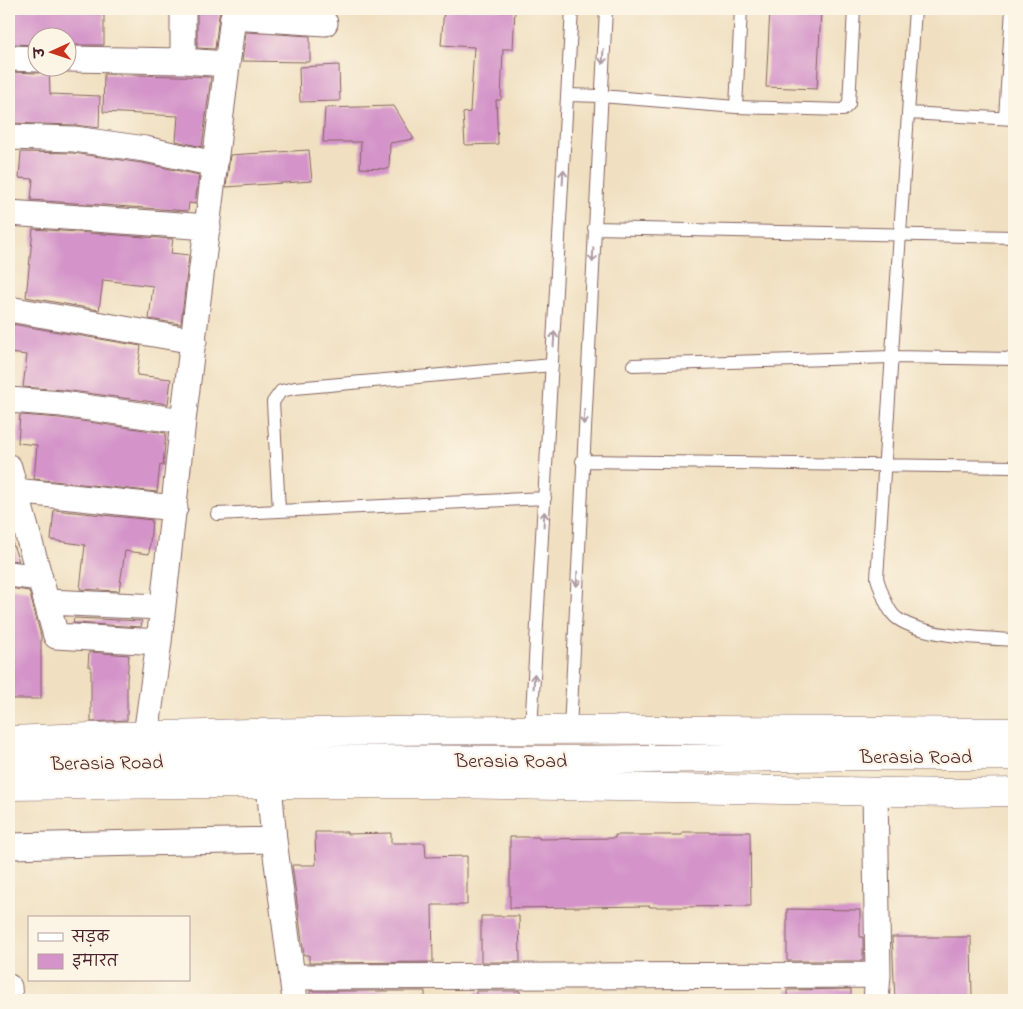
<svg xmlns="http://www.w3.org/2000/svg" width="1023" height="1009" font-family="'Indie Flower','Playpen Sans Deva',sans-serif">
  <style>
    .building { fill: #d494c9 }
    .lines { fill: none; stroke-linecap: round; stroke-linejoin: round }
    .lane-casing { stroke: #846360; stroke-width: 14 }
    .street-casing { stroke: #846360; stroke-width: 27 }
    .secondary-casing { stroke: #846360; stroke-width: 29 }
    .primary-casing { stroke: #846360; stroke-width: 29 }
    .lane { stroke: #fff; stroke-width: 12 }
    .street { stroke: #fff; stroke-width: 25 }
    .secondary { stroke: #fff; stroke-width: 28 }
    .primary { stroke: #fff; stroke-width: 28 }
    .oneway { stroke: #ae9aa0 }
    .labels { text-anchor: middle; stroke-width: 4.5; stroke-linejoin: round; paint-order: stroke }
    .street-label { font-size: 20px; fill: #4a1f2b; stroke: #fcf5e5 }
  </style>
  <rect width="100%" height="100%" fill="#fcf5e5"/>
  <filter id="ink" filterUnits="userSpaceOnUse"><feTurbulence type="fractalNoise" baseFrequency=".02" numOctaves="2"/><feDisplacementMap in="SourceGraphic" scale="10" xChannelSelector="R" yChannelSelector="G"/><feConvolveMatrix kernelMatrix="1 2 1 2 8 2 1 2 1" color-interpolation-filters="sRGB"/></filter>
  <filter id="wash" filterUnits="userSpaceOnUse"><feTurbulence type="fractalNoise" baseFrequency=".0096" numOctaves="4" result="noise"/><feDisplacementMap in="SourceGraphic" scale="20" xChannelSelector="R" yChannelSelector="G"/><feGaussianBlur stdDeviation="1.12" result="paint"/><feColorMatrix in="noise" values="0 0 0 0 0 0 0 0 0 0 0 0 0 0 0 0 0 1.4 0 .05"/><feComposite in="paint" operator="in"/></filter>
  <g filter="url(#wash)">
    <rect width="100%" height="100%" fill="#f0e0c1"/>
    <g id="blocks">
      <path class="building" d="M9 9H104V45H68V38H38V45L9 44Z
        M197 9H221L219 15 215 49 197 48Z
        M444 9H515L513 49H503L501 100H496L498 144 465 145 463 113 470 112 474 47 441 45Z
        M770 9H821L817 89 766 87Z
        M246 32 310 36V62L242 61Z
        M339 65 340 101 300 102 299 67Z
        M49 68 50 94 100 96 99 128 75 125 9 123V72L38 73 44 72Z
        M104 74 211 77 202 147 176 141 178 116 103 112Z
        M394 106 414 139 390 143 389 169 360 168 361 142H323L325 108Z
        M309 150 312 181 226 187 230 155Z
        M21 152 73 153 142 163 199 175 195 204 189 203 188 211 31 200 33 179 19 178Z
        M33 229 173 239 171 253 189 255 181 324 149 319 153 286 103 280 99 310 26 297Z
        M11 324 141 346 137 375 171 379 168 404 64 390 23 387 27 355 9 353Z
        M20 415 60 418 166 433 163 466 160 465 157 492 34 479 37 445 18 443Z
        M54 510 152 520 149 554 125 551 119 591 80 589 85 545 51 540Z
        M10 537 19 561 9 560V538Z
        M9 588 29 591 41 636V699H9Z
        M74 618 142 621 141 627 73 623Z
        M89 652 129 655 127 680V720L91 722V666H88Z
        M315 832H347V834L391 833V843H425L426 857 467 856V905H432L433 962 309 963V955H304L292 865H316Z
        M682 832H750L751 906 683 907H650V906L510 908V837H539V839L615 838V835H682Z
        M787 909 860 910V937H863V961H787Z
        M481 916H519L520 962H481Z
        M892 937H971L972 1000H895Z
        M851 989V1000H787V990Z
        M310 991H425V1000H310Z
        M476 991H520V1000H476Z"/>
    </g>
  </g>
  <g filter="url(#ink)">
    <use href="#blocks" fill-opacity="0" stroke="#846360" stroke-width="1"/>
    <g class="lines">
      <g class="lane-casing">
        <path id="lane" d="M915 9 877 578C881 590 887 612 898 619 925 637 981 638 1014 640
          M568 95 601 96 736 107 843 110 849 104 854 9
          M736 107 741 9
          M909 113 1014 119
          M1005 118 1012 9
          M594 228 1014 237
          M633 365 892 357 1014 359
          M582 461 1014 467
          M279 510 273 402 281 391 295 388 552 365
          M217 514 545 498
          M570 729 606 9
          M531 730 572 9"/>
      </g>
      <g class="street-casing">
        <path id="street" d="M183 9V61
          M9 58 38 59
          M68 59 183 61 227 64
          M9 137 74 139 145 149 215 164
          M9 213 208 227
          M9 309 194 341
          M9 400 62 404 183 421
          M9 467 56 636 159 642
          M15 491 175 508
          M9 574 40 578
          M47 602 161 607
          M146 735 159 642 183 421 233 17 325 23
          M269 784 274 840 295 1000
          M875 791 878 975 876 1000
          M9 846 274 840
          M292 977 878 975
          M9 987 10 1000"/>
      </g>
      <g class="secondary-casing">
        <path id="secondary" d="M9 740C344 727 679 729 1014 732
          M9 786 187 784H449L953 793 1014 792"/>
      </g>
      <g class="primary-casing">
        <path id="primary" d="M9 763 265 759 567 760 880 756H1014"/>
      </g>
      <use href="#lane" class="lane"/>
      <use href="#street" class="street"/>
      <use href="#secondary" class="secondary"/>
      <use href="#primary" class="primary"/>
    </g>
    <defs><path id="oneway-shaft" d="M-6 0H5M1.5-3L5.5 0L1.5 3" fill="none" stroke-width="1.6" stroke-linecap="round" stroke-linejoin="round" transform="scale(1.25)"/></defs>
    <g class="oneway">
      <use href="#oneway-shaft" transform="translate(603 57) rotate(93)"/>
      <use href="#oneway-shaft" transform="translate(563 177) rotate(-87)"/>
      <use href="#oneway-shaft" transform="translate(593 255) rotate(93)"/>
      <use href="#oneway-shaft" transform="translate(554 339) rotate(-87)"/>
      <use href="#oneway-shaft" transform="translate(584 417) rotate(93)"/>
      <use href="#oneway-shaft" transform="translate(544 519) rotate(-87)"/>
      <use href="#oneway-shaft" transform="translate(577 579) rotate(93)"/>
      <use href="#oneway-shaft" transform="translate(534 681) rotate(-87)"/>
    </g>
  </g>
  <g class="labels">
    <g class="street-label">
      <text x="916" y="763">Berasia Road</text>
      <text x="511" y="767">Berasia Road</text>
      <text transform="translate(107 762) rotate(-1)" y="7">Berasia Road</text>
    </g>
  </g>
  <rect width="1023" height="1009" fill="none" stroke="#fcf5e5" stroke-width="30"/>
  <rect x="28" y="916" width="162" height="65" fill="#fcf5e5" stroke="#b59f9b"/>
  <rect x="38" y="933" width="25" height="8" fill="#ffffff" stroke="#b59f9b"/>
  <text x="72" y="942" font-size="15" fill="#4a1f2b">सड़क</text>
  <rect x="38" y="954" width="25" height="15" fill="#d494c9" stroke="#b59f9b"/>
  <text x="72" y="966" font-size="15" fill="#4a1f2b">इमारत</text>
  <g transform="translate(52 52) rotate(267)"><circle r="24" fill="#fcf5e5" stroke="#b59f9b"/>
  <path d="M0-4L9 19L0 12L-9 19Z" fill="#c8321e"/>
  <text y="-8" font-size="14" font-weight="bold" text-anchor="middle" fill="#4a1f2b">उ</text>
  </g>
</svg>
